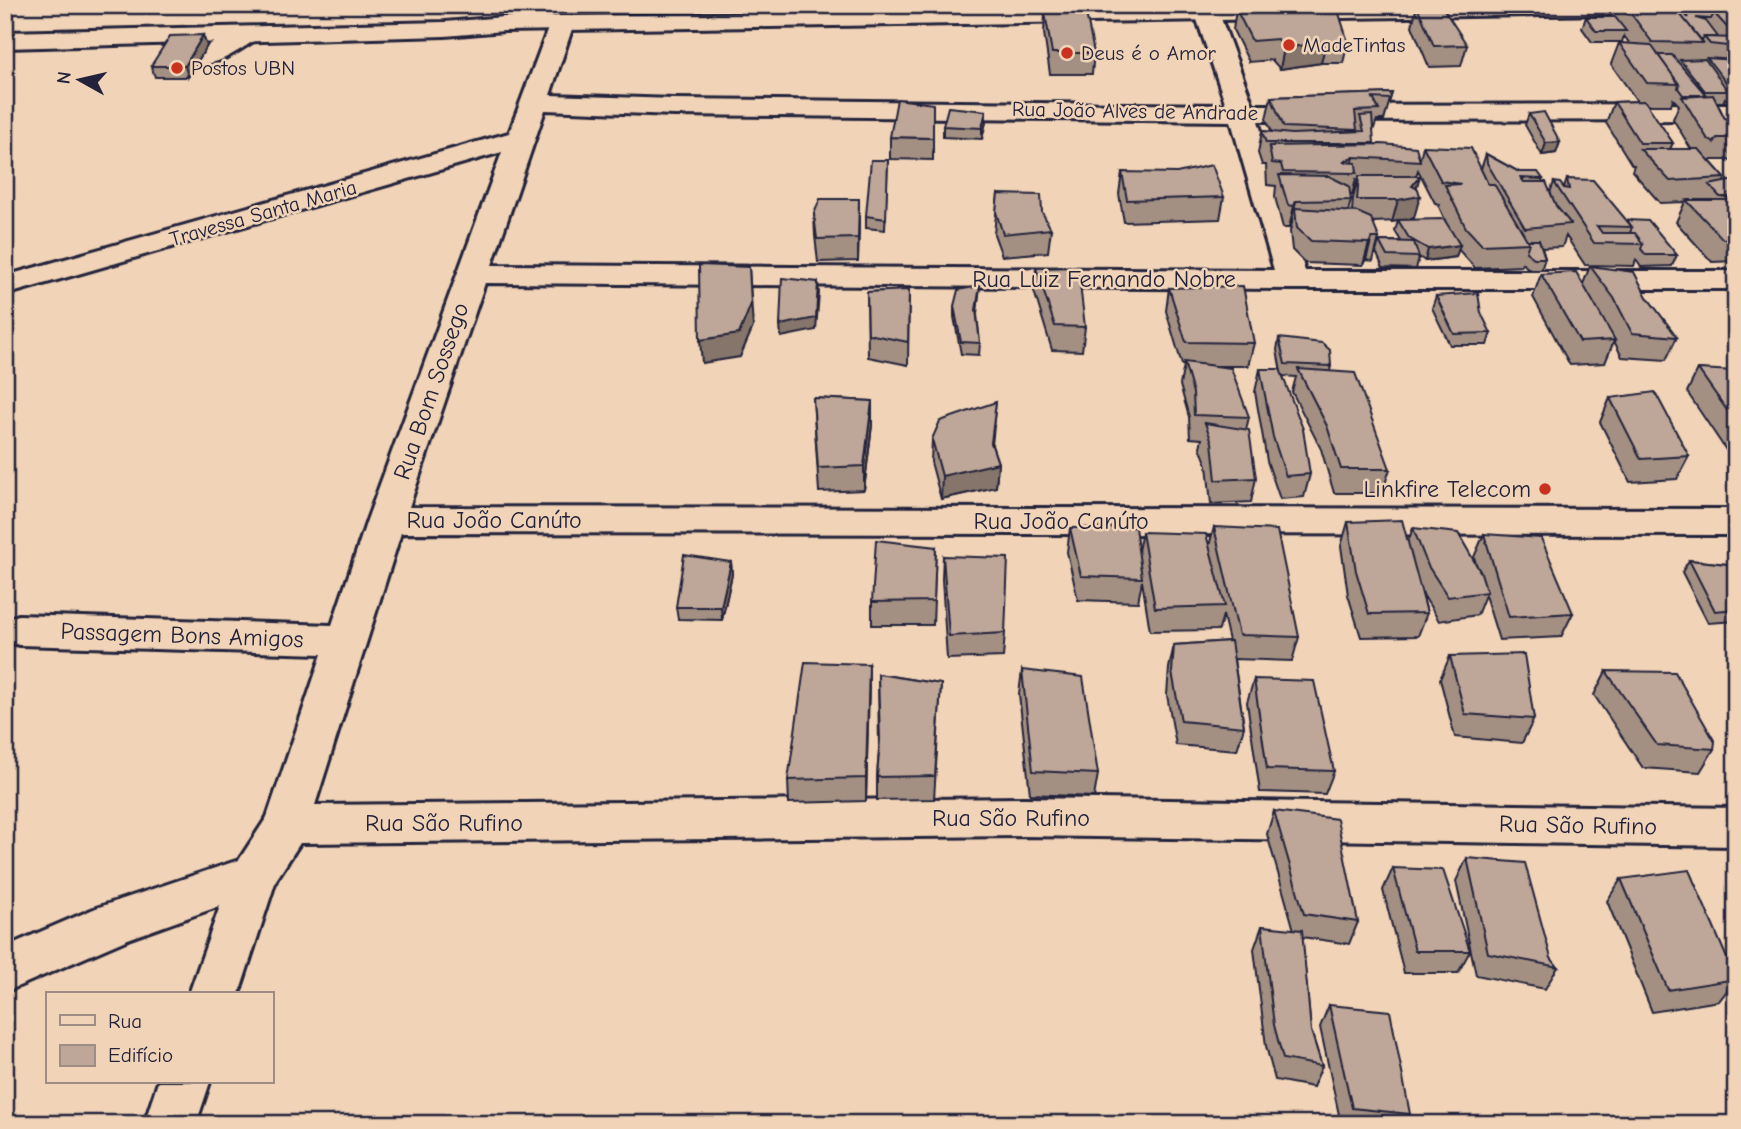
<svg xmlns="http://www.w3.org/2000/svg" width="1741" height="1129" font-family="'Comic Neue',sans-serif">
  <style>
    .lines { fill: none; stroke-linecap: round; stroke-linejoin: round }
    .minor-casing { stroke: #22223b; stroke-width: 6 }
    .major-casing { stroke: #22223b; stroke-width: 6 }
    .minor { fill: #f1d4b7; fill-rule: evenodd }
    .major { fill: #f1d4b7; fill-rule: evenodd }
    .wall { fill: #a39083; stroke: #22223b; stroke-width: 2; fill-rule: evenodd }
    .shaded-wall { fill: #85756a; stroke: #22223b; stroke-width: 2 }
    .building { fill: #bea798; stroke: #22223b; stroke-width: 2 }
    .poi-dot { fill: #c8321e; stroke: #f1d4b7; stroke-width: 2.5 }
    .labels { text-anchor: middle; stroke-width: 5; stroke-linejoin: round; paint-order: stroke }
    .far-poi-label { font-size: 21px; fill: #22223b; stroke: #f1d4b7; text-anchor: start }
    .far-street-label { font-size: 21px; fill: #22223b; stroke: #f1d4b7 }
    .street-label { font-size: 24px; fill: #22223b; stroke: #f1d4b7 }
    .poi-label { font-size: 24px; fill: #22223b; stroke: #f1d4b7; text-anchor: end }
  </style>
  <rect width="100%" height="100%" fill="#f1d4b7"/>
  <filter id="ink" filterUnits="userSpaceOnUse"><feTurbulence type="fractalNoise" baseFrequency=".0143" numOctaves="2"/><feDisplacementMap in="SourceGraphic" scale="14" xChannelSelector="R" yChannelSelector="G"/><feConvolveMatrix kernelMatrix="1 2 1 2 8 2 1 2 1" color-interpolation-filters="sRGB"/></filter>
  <g filter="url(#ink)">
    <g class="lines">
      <g class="minor-casing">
        <path id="minor" d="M1192 5H1216L1253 105 1736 104V120L1258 121 1305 271H1736V289H1292L485 283 409 507 1736 509V535L401 533 315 805 1023 798 1736 808V846L1023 836 300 843 276 880 239 994H189L220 906 128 939 5 992V947L96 908 239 860 267 817 322 654 19 645 5 641V619L19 615 332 625 367 520 502 152 5 295V276L509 133 550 23 553 18 562 16 571 18 574 23 550 95 674 99 1226 105ZM545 110 674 115 1231 121 1274 270 492 265Z
          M248 27 257 29 260 34 257 39C237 51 215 69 191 63L187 58C191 53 239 29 248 27Z
          M158 1082H210L196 1124H144Z"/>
      </g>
      <g class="major-casing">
        <path id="major" d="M1244 5H1736V12L504 31 445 36 5 48V32L445 22 504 17Z"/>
      </g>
      <use href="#minor" class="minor"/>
      <use href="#major" class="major"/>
    </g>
    <path class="wall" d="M1615 5H1673L1675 8 1682 11 1683 8 1736 14V106H1731L1725 98 1723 102H1717L1724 117 1736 132V149L1731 160H1709L1725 178 1724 182 1736 181V261L1712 262 1676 222 1685 202 1660 203 1632 171 1634 165H1632L1606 123 1614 102 1637 101 1611 64 1619 43 1630 44 1624 36 1622 42H1592L1582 28 1586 17H1611ZM1673 99 1679 105 1673 119 1691 149H1670L1673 143 1647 105H1671Z
      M1417 6 1467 45 1461 66 1429 67 1412 26Z
      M1236 9 1348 42 1343 63H1321L1280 69 1272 60 1249 62 1233 30Z
      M1045 13 1094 53 1092 74H1050L1044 33Z
      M207 46 188 77H155L151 66Z
      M1392 93 1384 120H1377L1373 131V144L1420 159 1423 146 1481 169 1486 154 1519 172 1543 179 1542 182 1550 193 1554 182 1564 188 1567 179 1677 255 1672 266 1641 267 1636 260 1634 266 1585 265 1566 236 1562 247 1542 248 1545 258 1541 270H1530L1522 263 1521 266 1475 268 1458 249 1456 257 1425 261 1419 257 1416 269 1383 268 1376 252 1379 241H1401L1395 231 1398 221 1372 222 1379 238 1373 261 1366 260 1363 265 1305 263 1292 250 1290 231 1292 223 1291 224 1289 228H1283L1275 197 1276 186 1267 185 1266 165H1262L1258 153 1262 131 1272 132 1266 119 1271 97ZM1418 170 1435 203 1440 204 1439 207 1445 220H1403L1414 218 1417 188 1416 176ZM1356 179 1358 180 1353 198 1352 212H1348L1351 200 1350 195H1352Z
      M986 111V122L982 139 943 137V126Z
      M1529 114 1560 142 1556 153 1542 155 1525 125Z
      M890 137 933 138V160L890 159Z
      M888 160 885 230 866 228V216Z
      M1122 172 1224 197 1220 219 1124 222 1119 194Z
      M998 194 1051 229 1048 252 1002 256 994 234Z
      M814 214 859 221 858 261 818 262 815 236Z
      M1590 266 1647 297 1677 337 1666 360 1622 357 1614 341 1605 363 1570 365 1533 297 1541 274 1583 284Z
      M1036 268 1085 327 1082 351 1052 350 1034 291Z
      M980 286 977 314 980 343 979 355 961 354 954 317V306Z
      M1169 288 1254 343 1248 366H1213L1249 417 1246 430 1256 478 1251 502 1211 504 1207 465 1200 447 1202 439 1190 438 1189 417 1180 385 1184 365H1182L1166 311Z
      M909 290 908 365 868 357 867 292Z
      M1436 296 1491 333 1487 345H1450L1432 308Z
      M1279 338 1331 366 1330 371 1390 469 1382 493H1334L1321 449 1292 392 1296 377 1283 376 1310 474 1304 497 1280 499 1267 461 1255 392 1260 369 1281 372 1277 350Z
      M1698 369 1736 373V465L1687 392Z
      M813 398 872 401V425L864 490 819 492Z
      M1610 398 1689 456 1677 479 1630 482 1600 422Z
      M994 426 992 445 998 463 996 487 941 499 931 462 932 439Z
      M1348 522 1408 542 1413 528 1477 567 1474 557 1484 534 1573 613 1561 637 1499 640 1485 595 1477 615 1439 621 1422 593 1427 613 1418 636 1361 637 1348 595 1341 546Z
      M1214 527 1299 637 1292 661 1234 659 1244 727 1237 750 1176 745 1167 695 1169 668 1174 645 1229 641 1223 615 1219 630 1150 631 1142 581 1138 602 1078 600 1067 552 1070 528 1138 551 1142 532 1209 546Z
      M936 547 933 625H872V602Z
      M943 556 1005 633 1003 657 947 659 942 579Z
      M1689 560 1736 565V621L1708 623 1682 572Z
      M731 562 732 574 722 620 678 619 676 607Z
      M1450 656 1534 719 1522 743 1455 737 1440 679Z
      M869 664 866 801 789 803 788 780Z
      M1022 670 1098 774 1094 797 1030 794 1019 694Z
      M1606 671 1714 749 1700 772 1643 768 1594 695Z
      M878 674 941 684 934 799 877 800V777L879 748Z
      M1254 679 1334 771 1325 794 1260 792 1247 702Z
      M1274 811 1358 922 1349 944 1302 937 1311 1031 1322 1066 1313 1087 1275 1080 1266 1046 1254 949 1262 926 1294 930 1267 834Z
      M1467 858 1558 967 1545 989 1476 975 1456 881Z
      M1393 868 1470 951 1458 973H1404L1383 890Z
      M1621 879 1736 979 1719 1001 1652 1012 1607 901Z
      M1329 1005 1410 1114 1404 1124H1341L1320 1027Z"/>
    <path class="shaded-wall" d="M203 35 207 46 188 77 185 66Z
      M1326 42 1321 63 1280 69 1284 48Z
      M986 111V122L982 139V128Z
      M1560 142 1556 153 1542 155 1546 143Z
      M1354 157 1350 173 1343 162Z
      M1420 176 1414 197 1420 196 1414 218 1392 222 1398 200 1412 186Z
      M859 199V221L858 261V238Z
      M1296 201 1291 224 1289 228 1294 206Z
      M1372 238 1366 260 1363 265 1369 243Z
      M1460 245 1456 257 1425 261 1428 249Z
      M749 267 753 327 740 357 702 363 700 340Z
      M818 282 819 293 816 330 781 337 780 325Z
      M872 401V425L864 490V466Z
      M996 402 989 465 998 463 996 487 941 499 942 476 991 443Z
      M731 562 732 574 722 620 721 607Z
      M869 664V688L866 801V778Z"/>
    <path class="building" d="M1441 5 1467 45 1434 46 1417 6Z
      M1620 5H1673L1703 43 1652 42 1632 15 1627 14Z
      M1337 7 1348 42H1326L1284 48 1277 39 1252 41 1236 9Z
      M1675 8H1680L1688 18 1683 8 1727 9 1730 14 1714 13 1711 19 1696 18 1706 21 1718 37H1704L1702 41Z
      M1045 13H1086L1094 53H1052Z
      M1714 13 1736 14V37Z
      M1586 17H1615L1626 31H1596Z
      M203 35 185 66H151L170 36Z
      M1704 37 1736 38V47L1710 44Z
      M1619 43 1651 45 1679 84 1647 83Z
      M1658 55H1672L1706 95H1683L1678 88 1679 84Z
      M1707 58 1735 60 1736 95Z
      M1705 59 1728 91H1705L1680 60Z
      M1392 93 1390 99 1373 98 1379 110 1355 111 1357 130 1284 127 1271 97Z
      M1713 95 1724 117 1736 132V138H1717L1714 143 1707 138 1682 97Z
      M897 99 933 104V138L890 137Z
      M1645 101 1673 143H1640L1614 102Z
      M948 107 986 111 982 128 943 126Z
      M1544 112 1560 142 1546 143 1529 114Z
      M1372 115 1374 143H1266L1262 131 1292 134 1364 131 1360 116Z
      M1381 144 1416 147 1420 161 1354 157 1343 162 1356 163 1357 173 1283 172 1281 164 1272 163 1269 146Z
      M1423 146 1471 148 1488 184H1494L1529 243 1482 245 1466 228 1445 185 1461 184 1441 181Z
      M1640 149H1699L1725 178 1670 181Z
      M1486 154 1519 172H1538L1543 179 1521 178 1524 182H1546L1556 206 1571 224 1525 228 1487 163Z
      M871 160H888L886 219 866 216Z
      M1212 165 1224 197 1127 200 1122 172 1177 173Z
      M1279 175 1329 176 1349 186 1351 200 1296 201 1294 206 1288 205Z
      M1359 176H1420L1412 186 1418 189 1420 196 1398 200H1357Z
      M1567 179 1593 180 1632 227 1597 226 1602 233H1635L1643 244 1594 243 1554 182 1560 183 1564 188 1569 189Z
      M1729 181H1736V197H1720L1709 185Z
      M998 194 1041 195 1042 212 1051 229 1003 234 996 212Z
      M820 199H859L858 238 817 239 814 214Z
      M1686 200H1736V239H1723Z
      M1295 208 1357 212 1371 218 1379 238H1372L1369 243 1311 241 1297 228Z
      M1444 219 1460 245 1428 249 1409 238 1398 220Z
      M1627 220 1649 221 1677 255H1646L1641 249 1643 244 1635 233H1630L1632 227Z
      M1527 240H1539L1545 258H1534L1526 252 1529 243Z
      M1379 241 1414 242 1419 257 1387 256Z
      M699 265 749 267 751 304 739 334 700 340Z
      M1590 266 1634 272 1647 297 1677 337 1632 333 1614 298Z
      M1078 267 1085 327 1055 326 1036 268Z
      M1576 272 1615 340 1580 342 1541 274Z
      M782 278 818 282 816 318 780 325Z
      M980 286 976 310 980 343 961 342 954 306 958 290Z
      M1243 286 1254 343 1186 342 1169 288Z
      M909 290 908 342 868 334 867 292Z
      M1478 293 1481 313 1491 333 1454 334 1436 296Z
      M1279 338 1322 343 1330 350 1331 366 1285 364Z
      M1184 362 1231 368 1249 417 1194 415 1193 393Z
      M1260 369H1280L1303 429 1310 474 1286 476 1273 437Z
      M1298 369 1355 373 1390 469H1341L1327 426Z
      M1698 369 1735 371 1736 373V423Z
      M1655 392 1689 456 1641 459 1610 398Z
      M813 398 872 401 864 466 818 468Z
      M996 402 991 443 998 463 942 476 932 439 940 421Z
      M1205 423 1249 430 1256 478 1216 480 1212 442Z
      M1402 520 1427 613 1369 614 1356 571 1348 522Z
      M1135 527 1142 578 1081 576 1070 528Z
      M1214 527 1277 530 1299 637 1239 635Z
      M1413 528 1458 533 1481 573 1487 592 1448 597 1428 566Z
      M1142 532 1206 534 1225 606 1155 608Z
      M1484 534 1541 538 1573 613 1509 617Z
      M876 540 936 547 934 601 872 602Z
      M684 555 731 562 721 607H676Z
      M943 556 1008 558 1005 633 949 636Z
      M1689 560 1736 565V609L1715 611Z
      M1231 641 1244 727 1181 721 1172 672 1174 645Z
      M1524 654 1534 719 1465 714 1450 656Z
      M805 662 869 664 866 778 788 780Z
      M1022 670 1083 677 1098 774 1033 771Z
      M1606 671 1675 672 1715 742 1714 749 1657 745Z
      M878 674 941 684 935 776 877 777 880 740Z
      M1254 679 1314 681 1334 771 1267 769Z
      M1274 811 1337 819 1358 922 1304 914Z
      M1467 858 1525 863 1551 958 1558 967 1488 953Z
      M1393 868 1443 870 1470 951H1415Z
      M1689 870 1736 979 1668 990 1621 879Z
      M1262 926 1302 930 1311 1031 1322 1066 1283 1059 1274 1025Z
      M1329 1005 1390 1011 1410 1114 1352 1108Z"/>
  </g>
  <g class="poi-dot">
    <circle cx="1289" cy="45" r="7"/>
    <circle cx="1067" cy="53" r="7"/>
    <circle cx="177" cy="68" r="7"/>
    <circle cx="1545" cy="489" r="7"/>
  </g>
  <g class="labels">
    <g class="far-poi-label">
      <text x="1303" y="52">MadeTintas</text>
      <text x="1081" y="60">Deus é o Amor</text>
      <text x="191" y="75">Postos UBN</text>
    </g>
    <g class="far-street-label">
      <text transform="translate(1135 111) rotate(1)" y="7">Rua João Alves de Andrade</text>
      <text transform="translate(263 213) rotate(-16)" y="7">Travessa Santa Maria</text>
    </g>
    <g class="street-label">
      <text x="1104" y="287">Rua Luiz Fernando Nobre</text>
      <text transform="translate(431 391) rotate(-71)" y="8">Rua Bom Sossego</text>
      <text x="494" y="528">Rua João Canúto</text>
      <text x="1061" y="529">Rua João Canúto</text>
      <text transform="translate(182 635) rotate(2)" y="8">Passagem Bons Amigos</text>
      <text x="1011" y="826">Rua São Rufino</text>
      <text x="444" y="831">Rua São Rufino</text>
      <text transform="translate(1578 825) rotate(1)" y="8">Rua São Rufino</text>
    </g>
    <g class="poi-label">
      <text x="1531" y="497">Linkfire Telecom</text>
    </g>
  </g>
  <rect width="1741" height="1129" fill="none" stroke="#f1d4b7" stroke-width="28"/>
  <rect x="14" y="14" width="1713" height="1101" fill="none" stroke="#22223b" stroke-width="2.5" filter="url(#ink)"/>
  <rect x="46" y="992" width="228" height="91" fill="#f1d4b7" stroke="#9e8d85" stroke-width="2"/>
  <rect x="60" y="1015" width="35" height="10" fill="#f1d4b7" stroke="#9e8d85" stroke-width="2"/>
  <text x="108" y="1028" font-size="21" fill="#22223b">Rua</text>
  <rect x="60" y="1045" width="35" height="21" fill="#bea798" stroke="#9e8d85" stroke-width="2"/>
  <text x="108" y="1062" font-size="21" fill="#22223b">Edifício</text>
  <g transform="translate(80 80) rotate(278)" stroke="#f1d4b7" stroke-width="5" paint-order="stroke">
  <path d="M0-5L12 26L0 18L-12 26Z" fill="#22223b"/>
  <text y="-10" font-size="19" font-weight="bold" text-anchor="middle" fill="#22223b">N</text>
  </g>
</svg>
